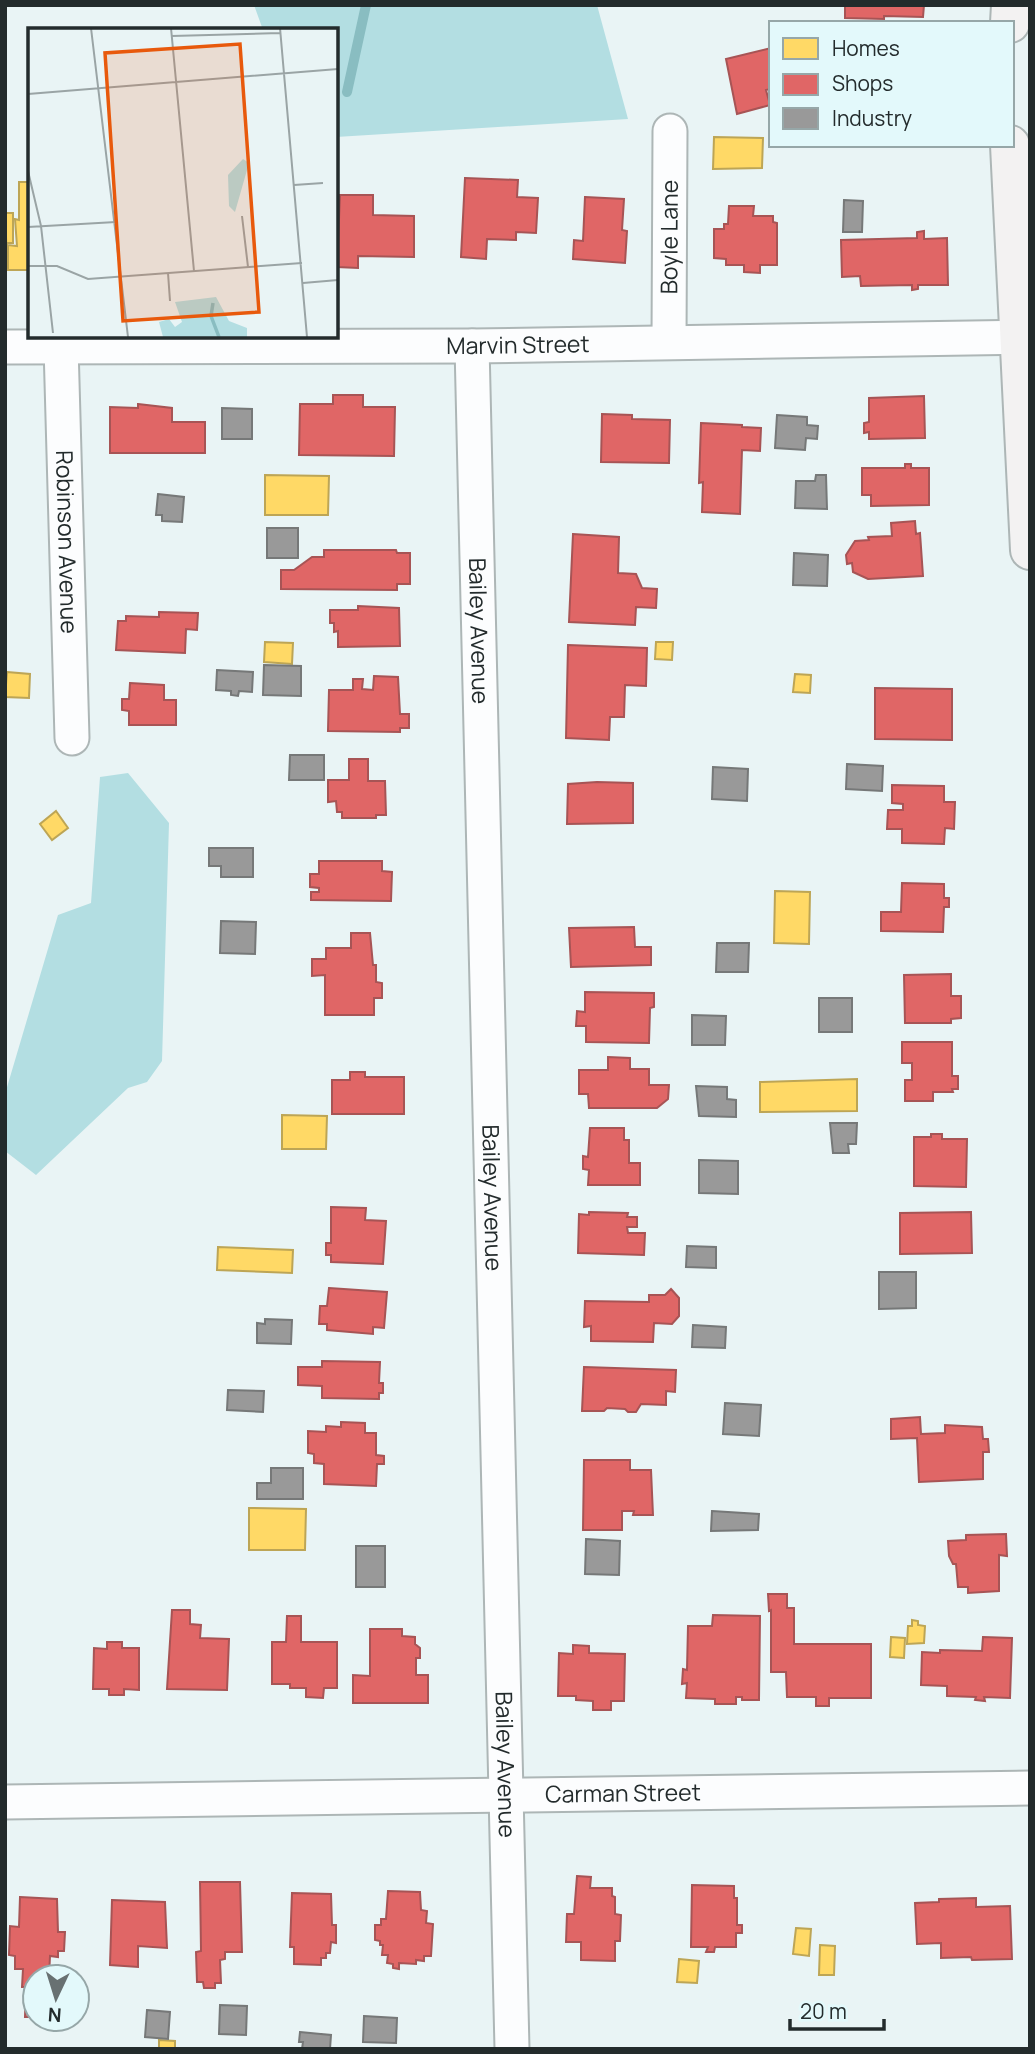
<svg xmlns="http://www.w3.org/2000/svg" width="1035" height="2054" font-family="Manrope,sans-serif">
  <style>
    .forest { fill: #b3dee2 }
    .homes { fill: #ffd966; stroke: #bda555; stroke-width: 2 }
    .shops { fill: #e06666; stroke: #a75455; stroke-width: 2 }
    .industry { fill: #999; stroke: #767878; stroke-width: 2 }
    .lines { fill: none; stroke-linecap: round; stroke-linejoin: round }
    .stream { stroke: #89bdc1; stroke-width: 10 }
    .street-casing { stroke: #adb6b6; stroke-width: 37 }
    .secondary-casing { stroke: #adb6b6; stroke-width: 42 }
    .street { stroke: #fcfdfe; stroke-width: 33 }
    .secondary { stroke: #f3f2f2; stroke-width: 38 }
    .labels { text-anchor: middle; stroke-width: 7; stroke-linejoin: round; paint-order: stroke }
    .street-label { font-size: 23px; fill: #232b2c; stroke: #e3f9fb }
    .inset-river { fill: none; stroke: #89bdc1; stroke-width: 3.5 }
    .inset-road { fill: none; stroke: #9aa4a5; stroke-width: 2 }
    .view { fill: #e8590c; fill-opacity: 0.15; stroke: #e8590c; stroke-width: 3.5 }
    .inset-edge { fill: none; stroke: #232b2c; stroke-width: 3.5 }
  </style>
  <rect width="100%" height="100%" fill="#e9f4f5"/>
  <path class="forest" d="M254 5H597L628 119 336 137V30H263Z
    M128 773 169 823 162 1061 147 1082 128 1088 36 1175 5 1151V1094L58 915 91 903 100 777Z"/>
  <path class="homes" d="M28 55H30V83H28Z
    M714 137 763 138 762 168 713 169Z
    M19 182H30V270H8V245L17 246 15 219 19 220Z
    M5 213H13V243H7V260Z
    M265 475 329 476 328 515H265Z
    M265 642 293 643 292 664 264 662Z
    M656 642H673L672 660 655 659Z
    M7 672 30 674 29 698 5 697Z
    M795 674 811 675 810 693 793 692Z
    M56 811 68 828 52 840 40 824Z
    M775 891 810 892 809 944 774 943Z
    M857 1079V1111L760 1112V1082Z
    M282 1115 327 1116 326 1149H282Z
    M218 1247 293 1250 292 1273 217 1270Z
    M249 1508 306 1509 305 1550H249Z
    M912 1620 918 1621V1625L925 1626 924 1643 907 1644 908 1626H912Z
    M891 1637 905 1638 904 1658 890 1657Z
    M796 1928 811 1929 809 1956 793 1954Z
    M820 1945 835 1946 834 1975H819Z
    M679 1959 699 1961 697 1983 677 1982Z
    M159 2040 175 2041V2049H159Z"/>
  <path class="shops" d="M845 5H924L923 17 884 16V19L845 18Z
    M771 48V89L766 90 770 105 737 114 726 59Z
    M465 178 518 180 517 197 538 198 536 233 516 232V240L487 239 486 259 461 257Z
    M340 195H373V215L414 216V257L358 256V268L337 267Z
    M585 197 624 199 622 230 627 231 625 263 573 259 574 240 583 241Z
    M729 206H754L753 216H773V222L777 223V265H760V273L744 272V265H726V259L714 258V229H724V224H728Z
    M924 231V239L947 238 948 285H918V289L912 290V285L861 286 860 276 842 277 841 240 917 238V232Z
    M333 395H363V407H395L394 456 299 455 300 404H333Z
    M924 396 925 438 869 439V432L864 433V423L869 422V398Z
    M138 404 172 408V422H205V453H110V407L138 408Z
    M602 414 632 415V419L670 420 669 463 601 462Z
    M701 423 742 425V427L761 428 760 451 742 450 740 514 702 512 703 482 699 483Z
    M905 464H911V468H929V505L871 506V495H862V468H905Z
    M915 521 916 534 920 533 923 576 868 579 853 572 852 563 847 564 846 555 855 541 869 540 868 537 892 536 891 523Z
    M573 534 619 537 618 573 636 574 642 588 657 589 656 608 636 607 635 625 569 622Z
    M324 550H396L397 553H410V584H397V590L281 589V570H294L312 557H324Z
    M358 606 399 608 400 646 338 647V631L334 632V623H330V610H358Z
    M159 612 198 613 197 630 186 629 185 653 116 650 118 621H126V616L159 617Z
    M568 645 647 648 646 686 625 685 624 717H610L609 740 566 738Z
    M374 676 398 677 400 714H409V728H400V732L328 731 329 690H353V679H363L362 689 373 690Z
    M130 683 164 685V700H176V725H129V711L122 710V699H129Z
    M875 688 952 689V740L875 739Z
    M349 759H368V781H385L386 815H376V818H342V812H337L336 801 328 802V780H349Z
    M597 782 633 783V823L567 824 568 784Z
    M892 785 944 786V802H955L954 829 945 828 944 844 902 843V829H887L888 810H903V804L892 803Z
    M319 861H382V871L392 872 391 901 311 900V892H319V888L310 887V874H319Z
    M902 883 944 884V898H949V907H944L943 932 881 931V912H901Z
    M634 927 635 947H651V965L571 967 569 928Z
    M351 933H370L373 965H376V982L382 983V998H374V1015H325V975L312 976V959H326V948H351Z
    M951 974V996H961V1018L951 1019V1023H905L904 975Z
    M585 992 654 993V1007L650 1008 649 1043 586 1042V1026H576L577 1011 585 1012Z
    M902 1042H952V1076H958V1089H952L953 1092H933V1101H905V1080H912V1063H902Z
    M608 1057 630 1058V1069H649V1085H669L668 1099 657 1108H589L588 1094H579V1070H608Z
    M350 1072H365V1077H404V1114H332V1080H350Z
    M590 1128H624V1140H629V1163H640V1185H588L589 1170 583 1169V1156L588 1157Z
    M931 1134H942V1139H967L966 1187 914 1186V1137H931Z
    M331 1207 366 1208 365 1220 386 1221 383 1264 331 1262V1255H326V1243H331Z
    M589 1212 628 1213 627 1217H637V1227H627L628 1233H645L644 1255 578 1253 579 1214 589 1215Z
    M971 1212 972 1253 900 1254V1213Z
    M329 1288 387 1292 384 1328 373 1327V1334L327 1330V1324H319L320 1306H327Z
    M671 1289 679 1298V1316L672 1324 654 1323 653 1342 591 1341V1326L584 1327 585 1301 649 1302V1295H665Z
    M322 1361 380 1362 379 1383H383V1393H379V1399L322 1398V1386L298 1385V1367H322Z
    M584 1367 676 1370 675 1392 666 1391V1405L641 1404 636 1412H628L625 1409 607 1408 604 1411H582Z
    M920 1417 921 1434 945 1433V1425L982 1427 983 1439H988L989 1452H983V1479L919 1482 917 1438 891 1439V1419Z
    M341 1422 365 1423V1433H376V1455L384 1456V1464H377L376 1486 324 1484V1464L314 1463V1454L308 1453V1431L326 1432V1426L341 1427Z
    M584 1460H630V1470H651L653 1515H633L634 1511H622V1530H583Z
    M1006 1534 1007 1556 999 1555V1591L968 1593V1587H958L956 1564H953L949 1556 948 1541 966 1540V1535Z
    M768 1594H787V1608H794V1644H871V1698H829V1706H816V1697H787L786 1672H771V1610L769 1611Z
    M172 1610H190V1624L201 1625 200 1638 229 1639 227 1690 167 1689Z
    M713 1615 760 1616 759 1700H742V1697H736V1704H715V1699L686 1698 687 1683 682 1684 683 1669 687 1670 688 1626H712Z
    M287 1616H301V1642H337V1688H324L323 1698 306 1697V1688H290V1684H272V1642H286Z
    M370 1629H402V1636L415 1637V1644L420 1648V1658H416V1675H428V1703H353V1675L370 1676Z
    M983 1637 1012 1638 1010 1698 984 1697 985 1701 975 1700 976 1697 947 1696V1686L921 1685 922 1652 940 1653V1650L982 1651Z
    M107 1642H122V1648H139V1690L124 1689V1695H109V1689H93L94 1648 107 1649Z
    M573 1645 589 1646V1653L625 1654 624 1701H611V1710H593V1701L576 1700V1696H558L559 1653 573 1654Z
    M577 1876 591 1877 590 1888H612V1896L615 1897V1914L621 1915 620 1941H615V1961L581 1960V1942H566L567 1914H574Z
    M200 1882H240L242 1952H225V1959L220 1960 221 1983H215V1988H204L203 1982H197L196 1952 201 1951Z
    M692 1885 734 1886V1898H737V1925H742V1933H736V1947H715L714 1952H706L708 1947H691Z
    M388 1891 420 1892 421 1910 427 1911 426 1923 433 1924 431 1956H424V1961L416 1960V1964L399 1963V1969L393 1968V1964L387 1963 388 1955H382L383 1945H380V1941L375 1940V1925H381V1919H386Z
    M292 1893 331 1894 332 1925H336V1943L331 1942 330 1953H326V1958H321V1965L294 1964V1947H290Z
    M20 1897 57 1899 58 1932H65L64 1951H58V1957L50 1956 49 1977H35V2017H25L26 1987H22L23 1969H15V1956L9 1955 10 1926 19 1927Z
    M976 1898V1907L1010 1906 1012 1959 972 1960 971 1957 941 1958V1943L917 1944 915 1903 939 1902V1899Z
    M112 1900 165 1902 167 1948 138 1946V1967L110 1965Z"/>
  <path class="industry" d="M844 200 863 201 862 232H843Z
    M222 408 252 409V439H222Z
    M777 415 807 417V425L818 426 817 439 806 438 805 450 775 448Z
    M816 475H826L827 509 795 508 796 481H815Z
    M158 494 184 497 182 522 162 521V515H156Z
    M267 528H298V558H267Z
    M794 553 828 555 827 586 793 585Z
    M264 665 301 666V696L263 695Z
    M217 670 253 672 252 692 239 691 238 696 231 695V691L216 690Z
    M290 755H324V780H289Z
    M847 764 883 766 882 791 846 789Z
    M713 767 748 769 747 801 712 799Z
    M209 848H253V877H221V866H209Z
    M221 921 256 922 255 954 220 953Z
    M717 943H749L748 972H716Z
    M819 998H852V1032H819Z
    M692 1015 726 1016 725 1045H692Z
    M696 1086 727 1087V1099L736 1100V1117L699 1116Z
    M830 1123H857L856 1144H848L849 1153H833Z
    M699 1160 738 1161V1194L699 1193Z
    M687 1246 716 1247V1268L686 1267Z
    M879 1272H916V1308L879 1309Z
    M265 1319 292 1320 291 1344 257 1343V1323L265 1324Z
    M693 1325 726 1327 725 1348 692 1347Z
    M228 1390 264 1391 263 1412 227 1410Z
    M725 1403 761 1405 759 1436 723 1434Z
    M271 1468H303V1499H257V1483H271Z
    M712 1511 759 1514 758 1530 711 1531Z
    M586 1539 620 1541 619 1575 585 1574Z
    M356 1546H385V1587H356Z
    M220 2005 247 2006 246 2035 219 2034Z
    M147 2010 170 2012 168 2039 145 2037Z
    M364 2016 397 2018 396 2043 363 2042Z
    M300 2032 331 2035 330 2049H302L303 2042H299Z"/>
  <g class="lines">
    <path class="stream" d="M347 92 366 5"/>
    <g class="street-casing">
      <g id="street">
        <path id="s1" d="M669 342 670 131"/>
        <path id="s2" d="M61 346 72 738"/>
        <path id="s3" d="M472 346 512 2049"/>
        <path id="s4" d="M5 347 472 346 1030 337"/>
        <path id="s5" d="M5 1802 1030 1788"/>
      </g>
    </g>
    <g class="secondary-casing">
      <path id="secondary" d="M1010 23 1011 5
        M1010 145 1030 550"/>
    </g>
    <use href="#street" class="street"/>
    <use href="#secondary" class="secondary"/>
  </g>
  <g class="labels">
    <g class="street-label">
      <text dy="8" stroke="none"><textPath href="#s1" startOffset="105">Boyle Lane</textPath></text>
      <text dy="8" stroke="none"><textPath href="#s4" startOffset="513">Marvin Street</textPath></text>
      <text dy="8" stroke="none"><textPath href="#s2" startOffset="196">Robinson Avenue</textPath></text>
      <text dy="8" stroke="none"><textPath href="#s3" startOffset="285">Bailey Avenue</textPath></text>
      <text dy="8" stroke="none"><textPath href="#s3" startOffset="852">Bailey Avenue</textPath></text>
      <text dy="8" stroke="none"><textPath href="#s3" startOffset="1419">Bailey Avenue</textPath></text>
      <text dy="8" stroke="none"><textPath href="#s5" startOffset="618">Carman Street</textPath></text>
    </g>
  </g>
  <g transform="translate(28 28)">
    <rect width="310" height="310" fill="#e9f4f5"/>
    <path d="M215 131 221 135 207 184 201 178 200 147ZM188 269 201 293 219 300V309H135L131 294 141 291 147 299 154 294 147 274Z" fill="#b3dee2"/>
    <path class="inset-river" d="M185 275 183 288 191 309"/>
    <path class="inset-road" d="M63 0 100 309M143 0 166 243M252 0 279 309M144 8 252 5M0 66 310 41M0 143 13 198 25 305M266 157 295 155M214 188 220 239M0 199 88 194M0 238H29L60 251 274 235M140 245 142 273M275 255 310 252"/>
    <path class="view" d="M212 16 231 284 95 293 77 25Z"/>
    <rect width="310" height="310" class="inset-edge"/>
  </g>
  <rect width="1035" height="2054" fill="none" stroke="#232b2c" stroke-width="14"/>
  <rect x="769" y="21" width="245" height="126" fill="#e3f9fb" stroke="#96a7a8" stroke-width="2"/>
  <rect x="783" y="38" width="35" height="21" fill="#ffd966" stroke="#96a7a8" stroke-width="2"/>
  <text x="832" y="56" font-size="21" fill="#232b2c">Homes</text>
  <rect x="783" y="74" width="35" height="21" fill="#e06666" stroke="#96a7a8" stroke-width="2"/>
  <text x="832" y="91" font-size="21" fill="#232b2c">Shops</text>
  <rect x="783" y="108" width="35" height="21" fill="#999999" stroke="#96a7a8" stroke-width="2"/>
  <text x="832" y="126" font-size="21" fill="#232b2c">Industry</text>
  <g transform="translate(56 1998) rotate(184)"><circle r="33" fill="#e3f9fb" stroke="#96a7a8" stroke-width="2"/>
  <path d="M0-5L12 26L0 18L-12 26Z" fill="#687172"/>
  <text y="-10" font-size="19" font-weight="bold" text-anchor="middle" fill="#232b2c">N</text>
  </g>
  <path d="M790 2019v10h94v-10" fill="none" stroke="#232b2c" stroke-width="3.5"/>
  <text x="800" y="2019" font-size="21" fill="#232b2c" stroke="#e3f9fb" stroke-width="5" paint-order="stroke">20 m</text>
</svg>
